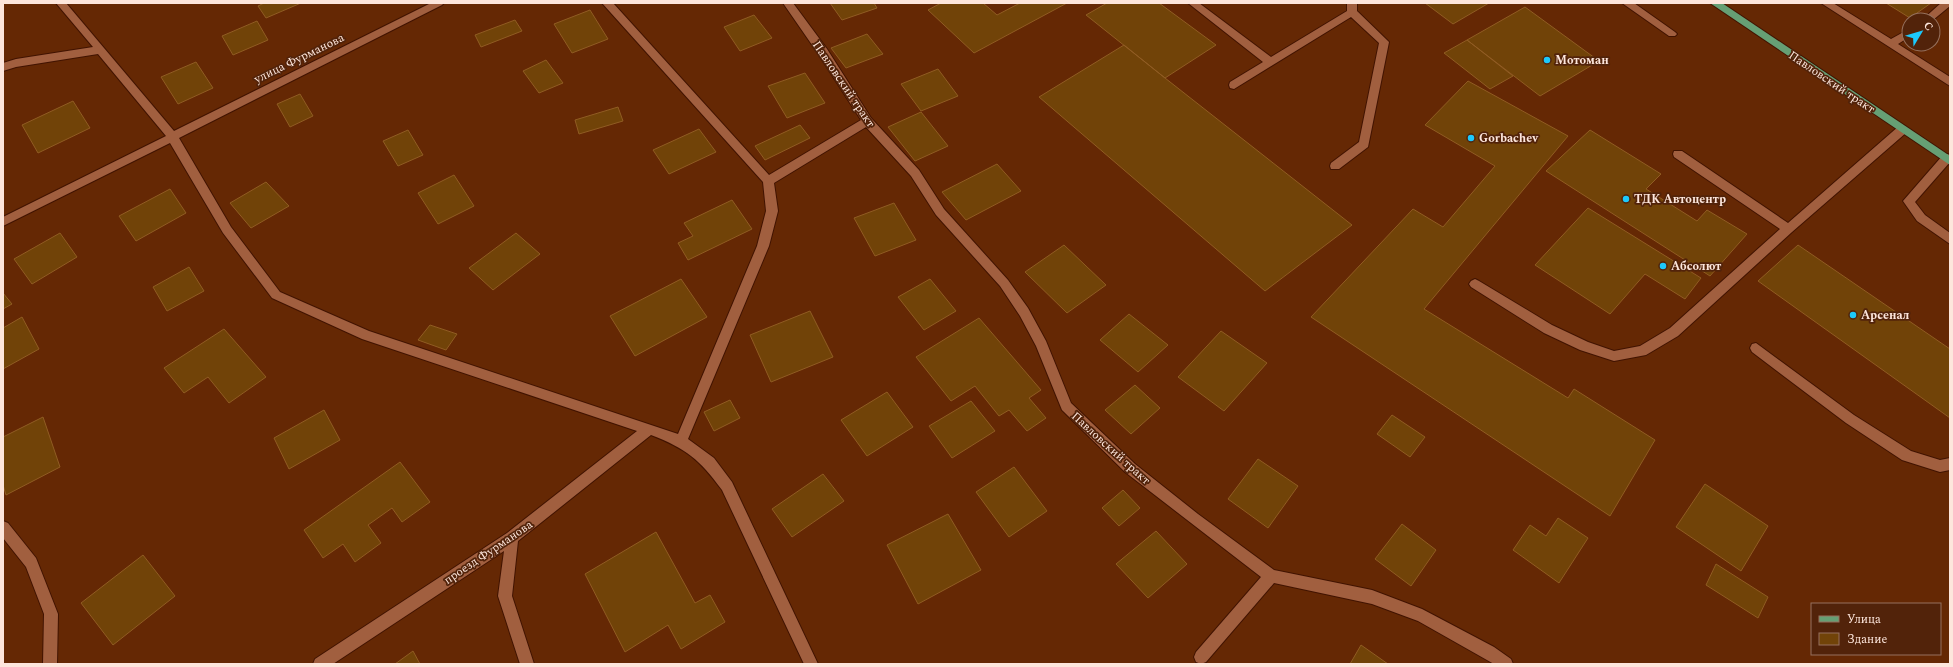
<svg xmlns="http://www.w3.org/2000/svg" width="1953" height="667" font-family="Spectral,serif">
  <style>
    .building { fill: #714308; stroke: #905c23 }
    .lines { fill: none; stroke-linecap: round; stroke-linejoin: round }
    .minor-casing { stroke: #411300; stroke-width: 2 }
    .major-casing { stroke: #411300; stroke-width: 2 }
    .minor { fill: #a15f3f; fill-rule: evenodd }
    .major { fill: #669f74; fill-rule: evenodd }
    .poi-dot { fill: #1cc9fc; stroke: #52230a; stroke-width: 1.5 }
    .labels { text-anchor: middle; stroke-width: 3.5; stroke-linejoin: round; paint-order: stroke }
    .street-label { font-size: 12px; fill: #fde6dc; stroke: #52230a }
    .poi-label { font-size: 12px; font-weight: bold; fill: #fde6dc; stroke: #52230a; text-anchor: start }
  </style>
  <rect width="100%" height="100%" fill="#652804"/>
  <path class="building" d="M264 3H301L266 18 258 6Z
    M830 3H874L877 8 842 20Z
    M941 3H983L997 15 1020 3H1067L974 53 928 10Z
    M1107 3H1159L1216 45 1165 78 1086 15Z
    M1425 3H1489L1453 24Z
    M1886 3H1931L1910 18Z
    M1525 7 1599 61 1540 96 1467 40Z
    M590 10 608 39 572 53 554 24Z
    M754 15 772 38 740 51 724 27Z
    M515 20 522 31 481 47 475 35Z
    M257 21 268 40 233 55 222 36Z
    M867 34 883 54 846 68 831 48Z
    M1467 40 1513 76 1490 89 1444 53Z
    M1124 45 1165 78 1352 225 1265 291 1039 97Z
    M546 60 563 83 539 93 523 71Z
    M196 62 213 88 178 104 161 77Z
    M938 69 958 96 921 111 901 84Z
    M805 73 825 103 787 118 768 86Z
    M1468 81 1568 136 1424 309 1568 398 1574 389 1655 440 1610 516 1311 317 1413 209 1443 227 1495 166 1425 125Z
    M300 94 313 116 290 127 277 104Z
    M73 101 90 128 38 153 22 125Z
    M618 107 623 121 579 134 575 120Z
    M921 112 948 146 915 161 888 127Z
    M800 125 810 138 765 160 755 146Z
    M699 129 716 152 669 174 653 150Z
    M408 130 423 155 398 166 383 141Z
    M1590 130 1661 174 1646 189 1697 221 1707 210 1747 234 1710 276 1546 171Z
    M997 164 1021 191 966 220 942 192Z
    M454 175 474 206 438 224 418 193Z
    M266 182 289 206 251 228 230 203Z
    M170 189 186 213 136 241 119 216Z
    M732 200 752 229 688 260 678 243 693 236 684 223Z
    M894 203 916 240 875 256 854 218Z
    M1588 208 1701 278 1685 299 1645 274 1610 314 1535 265Z
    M60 233 77 257 32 284 14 259Z
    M516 233 540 254 493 290 469 268Z
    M1064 245 1106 285 1067 313 1025 272Z
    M1798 245 1950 349V418L1758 281Z
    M189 267 204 291 167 311 153 287Z
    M681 279 707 317 635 356 610 316Z
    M930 279 956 311 924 330 898 297Z
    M3 293 12 304 3 309Z
    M810 311 833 357 771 382 750 335Z
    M1129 314 1168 345 1138 372 1100 340Z
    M22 317 39 349 3 369V328Z
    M979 318 1041 390 1029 398 1046 418 1027 431 1009 410 999 416 975 386 951 401 916 357Z
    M430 325 457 334 446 350 418 340Z
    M224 329 266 377 229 403 208 377 184 393 164 368Z
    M1221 331 1267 363 1224 411 1178 377Z
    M1135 385 1160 408 1131 434 1105 410Z
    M887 392 913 427 867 456 841 420Z
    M730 400 740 418 714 431 704 412Z
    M971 401 995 431 952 458 929 426Z
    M324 410 340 440 289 469 274 438Z
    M1392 415 1425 437 1410 457 1377 434Z
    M43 417 60 467 6 495 3 485V437Z
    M1258 459 1298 486 1268 528 1228 499Z
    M400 462 430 502 402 522 392 508 368 525 381 543 355 562 343 544 323 558 304 530Z
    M1014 467 1047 511 1009 537 976 492Z
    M823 474 844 501 792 537 772 509Z
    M1705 484 1768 526 1741 571 1676 527Z
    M1123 490 1140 508 1119 526 1102 508Z
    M948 514 981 570 918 604 887 545Z
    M1558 518 1588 538 1559 583 1513 550 1530 525 1546 536Z
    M1402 524 1436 550 1411 586 1375 559Z
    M1156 531 1187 564 1148 598 1116 564Z
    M656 532 695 603 710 595 725 622 681 649 668 625 625 652 585 574Z
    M143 555 175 596 113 645 81 603Z
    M1716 564 1768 597 1758 618 1706 585Z
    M1361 645 1388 664H1350Z
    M413 651 420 664H395Z"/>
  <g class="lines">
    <g class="minor-casing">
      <path id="minor" d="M56 3H66L174 131 431 3H444L442 5 179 138 231 227 280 292 369 331 678 434 757 246 766 211 763 182 602 3H613L769 175 861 120 819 55 783 3H793L827 49 871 118 919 170 944 209 1008 280 1028 308 1046 341 1071 403 1135 464 1198 514 1274 570 1372 590 1422 609 1494 647 1511 659 1513 664H1494L1418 621 1372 604 1274 583 1206 662 1201 664 1196 662 1194 657 1196 652 1261 577 1125 472 1062 410 1036 346 1020 316 1000 286 936 215 911 176 866 127 774 183 778 211 769 246 688 439 714 458 732 482 818 664H804L722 490C699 459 687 449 651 435L518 541 512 596 534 664H520L498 596 504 551 333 664H313L315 659 507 533 637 431 362 339 272 298 223 233 170 143 3 226V217L166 136 98 54 16 67 3 71V63L16 59 93 47Z
        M1188 3H1199L1271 57 1347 11V3H1357V11L1389 42 1368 147 1339 169H1331L1330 166 1331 163 1359 142 1379 43 1351 17 1234 89 1230 88 1229 85 1230 82 1263 62Z
        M1622 3H1634L1675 32 1677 34 1675 36H1669Z
        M1821 3H1833L1891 39 1909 29V37L1898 44 1950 77V86Z
        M1941 3H1950V6L1933 20H1922Z
        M1903 125 1908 129 1907 132 1792 232 1678 336 1646 355 1614 361 1580 350 1544 333 1471 287 1469 284 1471 281 1475 279 1479 281 1552 325 1588 342 1614 351 1640 346 1670 328 1780 229 1674 157 1673 154 1674 151H1682L1788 223 1899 126Z
        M1947 154 1950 155V162L1915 202 1925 215 1950 233V244L1917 221 1903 201 1943 155Z
        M1756 343 1854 415 1911 451 1940 460 1950 458V470L1940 472 1902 460 1846 423 1752 352 1750 348 1752 344Z
        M3 521 8 523 36 558 58 614 57 664H43L44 614 26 567 3 538Z"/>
    </g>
    <g class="major-casing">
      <path id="major" d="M1710 3H1722L1950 156V165Z"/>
    </g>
    <use href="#minor" class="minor"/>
    <use href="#major" class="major"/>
  </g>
  <g class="poi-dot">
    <circle cx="1547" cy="60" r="4"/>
    <circle cx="1471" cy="138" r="4"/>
    <circle cx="1626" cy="199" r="4"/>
    <circle cx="1663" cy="266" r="4"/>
    <circle cx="1853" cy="315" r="4"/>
  </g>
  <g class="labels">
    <g class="street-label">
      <text transform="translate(299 58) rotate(-26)" y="4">улица Фурманова</text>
      <text transform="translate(1832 82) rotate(34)" y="4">Павловский тракт</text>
      <text transform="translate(844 84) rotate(56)" y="4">Павловский тракт</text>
      <text transform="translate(1111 448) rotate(42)" y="4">Павловский тракт</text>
      <text transform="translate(488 552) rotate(-34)" y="4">проезд Фурманова</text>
    </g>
    <g class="poi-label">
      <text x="1555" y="64">Мотоман</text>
      <text x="1479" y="142">Gorbachev</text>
      <text x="1634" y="203">ТДК Автоцентр</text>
      <text x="1671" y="270">Абсолют</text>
      <text x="1861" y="319">Арсенал</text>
    </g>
  </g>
  <rect width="1953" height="667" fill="none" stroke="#fde6dc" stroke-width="8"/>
  <rect x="1811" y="603" width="130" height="52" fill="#52230a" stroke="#96715e"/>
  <rect x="1819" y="616" width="20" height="6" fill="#669f74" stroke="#96715e"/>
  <text x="1847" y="623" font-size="12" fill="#fde6dc">Улица</text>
  <rect x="1819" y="633" width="20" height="12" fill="#714308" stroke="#96715e"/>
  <text x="1847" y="643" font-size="12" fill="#fde6dc">Здание</text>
  <g transform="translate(1921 32) rotate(52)"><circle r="19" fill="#52230a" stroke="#96715e"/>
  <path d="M0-3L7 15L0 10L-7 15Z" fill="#1cc9fc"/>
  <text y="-6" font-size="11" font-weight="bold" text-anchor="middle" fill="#fde6dc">С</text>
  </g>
</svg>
